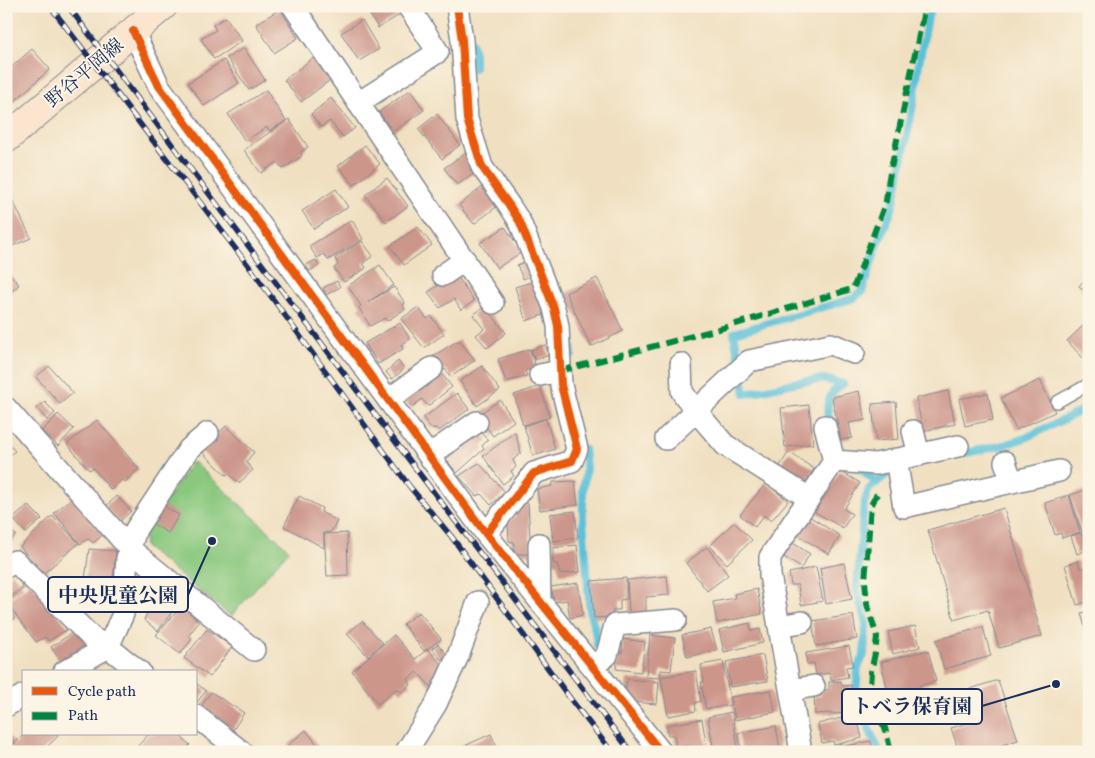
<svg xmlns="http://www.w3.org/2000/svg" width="1095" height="758" font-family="Vollkorn,'Noto Serif JP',serif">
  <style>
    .green { fill: #8ac87e; stroke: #527c6e }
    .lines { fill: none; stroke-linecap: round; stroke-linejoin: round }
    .stream { stroke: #5bc1d9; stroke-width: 8 }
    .building { fill: #cc968b }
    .service-casing { stroke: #868890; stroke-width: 14 }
    .minor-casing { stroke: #868890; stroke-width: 24 }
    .secondary-casing { stroke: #868890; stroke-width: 30 }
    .service { stroke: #fff; stroke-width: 11 }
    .minor { stroke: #fff; stroke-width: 21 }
    .secondary { stroke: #fbe5cf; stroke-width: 28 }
    .rail-casing { stroke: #1b2f5e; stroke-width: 5.5 }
    .rail { stroke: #fcf5e5; stroke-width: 4; stroke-dasharray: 11; stroke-linecap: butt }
    .quiet { stroke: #00873e; stroke-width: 6; stroke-dasharray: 12 6; stroke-linecap: butt }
    .cycleway-casing { stroke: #fcf5e5; stroke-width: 11 }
    .cycleway { stroke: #e8590c; stroke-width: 8 }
    .labels { text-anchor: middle; stroke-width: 4; stroke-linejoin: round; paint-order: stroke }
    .street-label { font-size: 19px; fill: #1b2f5e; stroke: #fcf5e5 }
    .leader { fill: none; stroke: #1b2f5e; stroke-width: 2 }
    .callout-dot { fill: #1b2f5e; stroke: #fcf5e5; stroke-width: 2 }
    .callout { fill: #fcf5e5; stroke: #1b2f5e; stroke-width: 2 }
    .callout-label { font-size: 20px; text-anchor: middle; font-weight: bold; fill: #1b2f5e }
  </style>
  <rect width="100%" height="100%" fill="#fcf5e5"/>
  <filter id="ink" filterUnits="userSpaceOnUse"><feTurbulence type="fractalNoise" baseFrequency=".02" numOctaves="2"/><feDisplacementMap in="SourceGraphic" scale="10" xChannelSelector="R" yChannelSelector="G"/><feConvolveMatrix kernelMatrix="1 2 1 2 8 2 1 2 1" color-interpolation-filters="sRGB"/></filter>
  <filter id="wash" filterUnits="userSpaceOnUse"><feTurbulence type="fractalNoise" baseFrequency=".0096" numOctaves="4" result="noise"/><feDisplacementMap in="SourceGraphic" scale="20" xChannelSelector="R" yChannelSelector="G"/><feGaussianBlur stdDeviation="1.12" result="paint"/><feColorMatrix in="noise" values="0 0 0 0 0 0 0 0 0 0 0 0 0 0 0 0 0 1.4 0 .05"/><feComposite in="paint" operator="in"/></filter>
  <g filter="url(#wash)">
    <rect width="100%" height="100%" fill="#f0e0c1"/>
    <path class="green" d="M191 463H195L289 550 231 616 145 547 144 535Z"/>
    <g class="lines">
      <path class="stream" d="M472 43 474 55V68
        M563 307 568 319 572 355
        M831 425C826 414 826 402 833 392 835 389 840 387 843 384L823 379 798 382 745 394 734 333 855 298 858 294 862 292 876 249 893 207 915 94 919 63 928 17 932 6
        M584 449 586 469 583 489V519L590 613 595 630 597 645
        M956 455 1004 445 1025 438 1077 413 1089 406
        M861 469 876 483
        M880 752 863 717 856 693 858 667 864 655 866 625 857 590 864 504 869 489 886 475"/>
    </g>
    <g id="blocks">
      <path class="building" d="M366 6H397L401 14 378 28 365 7Z
        M280 9 298 38 274 53 256 24Z
        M226 17 242 41 214 59 201 39 216 30 213 25Z
        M362 20 379 49 359 61 341 33Z
        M244 48 265 80 249 90 227 58Z
        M32 49 50 69 6 109V72Z
        M313 58 330 80 301 102 284 80Z
        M224 60 239 83 204 106 188 83Z
        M266 90 286 121 269 131 267 127 245 141 228 114Z
        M410 90 424 110 393 132 379 112Z
        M331 98 355 128 343 137 330 121 321 127 311 114Z
        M437 114 460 145 442 159 418 129Z
        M289 119 308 147 301 152 302 156 283 169 277 162 261 173 244 150Z
        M365 145 380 164 354 185 338 166Z
        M465 153 478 171 457 185 444 168Z
        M387 178 408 206 386 222 365 195Z
        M485 185 499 205 474 224 459 205Z
        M336 189 348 207 314 229 302 211Z
        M13 201 31 238 10 247 6 239V205Z
        M352 220 363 239 328 260 324 254 317 258 309 246Z
        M418 227 432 245 404 265 390 246Z
        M505 227 522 252 497 268 480 243Z
        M362 241 373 256 363 263 366 268 344 282 334 268 338 265 335 258Z
        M316 260 319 266 309 271 306 265Z
        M527 261 533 275 523 279 517 265Z
        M380 265 394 285 368 302 394 287 405 303 403 305 405 309 387 321 385 318 370 326 359 308 361 306 348 286Z
        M6 269 19 285 6 296Z
        M456 274 474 301 461 310 454 299 440 308 428 292Z
        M1089 275V294L1079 286Z
        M597 278 623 331 591 347 566 293Z
        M538 280 549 313 526 321 515 287Z
        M337 281 340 287 326 295 323 288Z
        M485 306 506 333 487 348 476 335 484 329 473 315Z
        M418 307 427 319 431 316 444 334 424 348 401 319Z
        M1089 320V358L1086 361 1067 341Z
        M400 323 410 339 401 345 403 349 378 364 365 343Z
        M459 340 475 360 451 377 445 369 441 372 430 358Z
        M545 345 549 355 535 360 531 350Z
        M530 349 536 367 525 371 527 376 506 382 498 359Z
        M398 361 404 369 392 379 386 372Z
        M49 366 73 393 60 404 36 377Z
        M482 366 500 390 477 406 460 381Z
        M441 373 452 387 428 406 422 399 412 407 406 400Z
        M1040 380 1055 412 1016 430 1001 398Z
        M540 386 550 417 523 425 514 395Z
        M859 391 865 420 849 423 852 438 841 440 832 397Z
        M948 391 955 424 923 431 916 398Z
        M457 393 469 409 439 431 436 428 432 429 423 418Z
        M988 393 993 420 965 426 959 399Z
        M500 400 514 421 493 436 478 415Z
        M45 402 55 413 47 420 37 408Z
        M896 402 899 439 876 441 872 404Z
        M809 405 813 444 785 447 781 408Z
        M58 414 74 429 58 446 42 431Z
        M546 419 555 449 533 456 524 426Z
        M97 420 139 469 125 482 122 480 111 490 93 468 89 470 67 444Z
        M226 426 254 452 246 462 253 470 239 483 229 474 226 475 200 450Z
        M480 432 488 440 482 446 484 449 457 473 446 459Z
        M515 432 521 453 513 460 516 467 511 471 514 476 503 484 483 456Z
        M6 441 15 451 6 458Z
        M789 452 814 469 804 484 779 467Z
        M479 463 505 492 491 505 481 494 476 496 459 476Z
        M840 471 860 483 844 509 852 514 843 528 815 512Z
        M575 481 578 505 540 510 537 489 552 486 553 482Z
        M766 483 788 501 771 521 764 515 755 527 740 515Z
        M1089 489V530L1082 532 1070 495Z
        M1069 495 1080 532 1062 538 1061 533 1055 535 1045 503Z
        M117 496 131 511 119 522 105 507Z
        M299 496 322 508 321 512 337 521 331 532 324 533V548L284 526Z
        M72 498 93 524 104 534 93 543 88 539 80 544 54 513Z
        M528 503 531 554H514V542L509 541 508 523 516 515 520 504Z
        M28 505 42 519 26 533 13 519Z
        M164 506 179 515 168 533 153 524Z
        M1004 508 1042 636 999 648 988 610 954 620 928 530Z
        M575 511 578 538 553 541 550 514Z
        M52 516 79 543 44 573 20 547Z
        M809 516 840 536 829 554 797 535Z
        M734 522 752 540 727 564 710 546Z
        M6 527 16 535 8 544 6 543Z
        M347 533 348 575 327 576 324 534Z
        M1081 533 1087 550 1077 554 1071 536Z
        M793 543 810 554 801 568 784 557Z
        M577 545 580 572 560 574 557 564 553 563V548Z
        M707 547 728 575 707 591 686 563Z
        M89 549 116 551 110 607 82 603Z
        M1078 561 1080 569 1086 567 1089 573V601L1077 605 1065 565Z
        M844 563 852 599 826 604 820 568Z
        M816 567 823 601 801 605 798 585H791L789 573Z
        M13 573 23 587 6 600V578Z
        M667 576 669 595 646 597V613H629L627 580Z
        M626 578 627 599 620 600V610H613L612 617 594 618 591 581Z
        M150 581 154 584 153 586 178 604 158 631 144 620 147 613 134 602Z
        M31 583 69 628 49 641 45 637 36 642 6 602Z
        M578 583 583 615 570 618 567 600 554 602 551 587Z
        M757 589 762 614 717 623 713 602 735 598 734 594Z
        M6 605 15 618 6 624Z
        M182 606 199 622 189 635 192 639 180 654 156 635Z
        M1089 611V638H1088L1081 613Z
        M419 612 441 639 424 651 403 624Z
        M853 615 857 639 816 646 812 621Z
        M362 621 383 643 368 656 347 634Z
        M750 623 751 631 760 629 763 643 724 652 719 630Z
        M915 626 920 647 893 654 888 632Z
        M983 627 991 656 944 669 936 640Z
        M78 629 88 643 60 661 51 647Z
        M207 629 232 647 210 677 184 658Z
        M711 629 717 650 687 657 682 635Z
        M394 635 415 659 428 649 444 667 432 688 417 672 408 679 411 685 401 692 397 688 378 704 352 671Z
        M650 635 675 638 671 671 661 670 660 678 646 677Z
        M623 639 645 642 641 672 616 669 618 652 622 653Z
        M438 644 447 655 441 660 432 648Z
        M849 646 853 666 846 667 848 677 831 680 830 673 816 675 814 663 807 664 806 653Z
        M928 650 936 681 919 686 921 696 888 706 884 689 887 687 881 662Z
        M763 655 768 681 730 687 726 662Z
        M723 661 731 705 706 709 701 682H704L701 665Z
        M696 671 701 701 695 703 696 711 668 716 661 677Z
        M627 679 659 682 657 704 633 702 625 693Z
        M998 680 1018 740 981 752H959L951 728 974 721 964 691Z
        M841 681 842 686 851 685 853 713 830 714V713L815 714 814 696H821V690H829V682Z
        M196 683 206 691 196 703Z
        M771 690 775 712 735 720 731 697Z
        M211 692 244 713 233 730 201 709 200 708Z
        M732 712 738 748 714 752 708 717Z
        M856 714 862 738 834 745 833 741 822 743 818 724Z
        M702 719 707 749 692 752 690 746 676 747 674 735H668L667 725Z
        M776 726 780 749 765 752H742L738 733Z
        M306 730 323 752H293L288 745Z
        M6 733 15 743 6 750Z
        M24 734H57L58 736 42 752H14L10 748Z
        M149 734H178L190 745 183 752H132Z
        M491 734 499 752H464L462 747Z
        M871 741 873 752H832L831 749Z"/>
    </g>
  </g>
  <g filter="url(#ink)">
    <use href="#blocks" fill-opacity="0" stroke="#868890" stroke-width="1"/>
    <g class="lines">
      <g class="service-casing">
        <path id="service" d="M1057 402 1089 384"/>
      </g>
      <g class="minor-casing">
        <path id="minor" d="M293 6 493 303
          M457 6 462 40 467 119 471 132 482 167 509 205 520 222 554 308 558 326 561 385 577 449 572 461 534 473 486 534
          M133 31 159 86 486 534 661 752
          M358 103 438 52 408 6
          M443 275 465 260
          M681 364 682 392 696 411 725 445 809 498
          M540 375 560 371
          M388 400 432 368
          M6 408 130 549 254 650
          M825 426 834 461
          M913 431 919 455
          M666 439 749 361 831 344 854 353
          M429 455 477 422
          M896 459 904 507 1059 471
          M1005 462 1012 482
          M539 544 540 601
          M6 567 15 561 91 637 108 647 140 672
          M779 626 802 622
          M593 667 607 655 615 625 676 620
          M64 672 108 647 123 614 127 558 136 529 189 449 208 433
          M790 690 814 686
          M6 706 24 695
          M196 716 242 752
          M406 752 436 704 458 656 478 602
          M801 752 770 575V557L834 461 876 464 958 446"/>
      </g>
      <g class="secondary-casing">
        <path id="secondary" d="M6 139 163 6"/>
      </g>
      <use href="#service" class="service"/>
      <use href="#minor" class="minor"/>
      <use href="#secondary" class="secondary"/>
      <g class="rail-casing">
        <path id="rail" d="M50 6 254 273 410 487 451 536 572 701 612 752
          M68 6 422 477 631 752"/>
      </g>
      <use href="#rail" class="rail"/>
      <path class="quiet" d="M560 371 719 329 852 289 855 284 886 201 889 178 924 11 927 6
        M877 494 871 505 865 581 867 604 877 637 875 653 871 672 870 686 872 705 885 728 891 752"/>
      <g class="cycleway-casing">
        <path id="cycleway" d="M457 6 462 40 467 119 471 132 482 167 509 205 520 222 554 308 558 326 561 385 577 449 572 461 534 473 486 534
          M133 31 159 86 486 534 661 752"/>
      </g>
      <use href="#cycleway" class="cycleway"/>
    </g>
  </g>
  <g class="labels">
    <g class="street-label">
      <text transform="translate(84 72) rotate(-40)" y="7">野谷平岡線</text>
    </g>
  </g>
  <path class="leader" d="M212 541L188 595M1056 684L982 706"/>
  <g class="callout-dot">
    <circle cx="212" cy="541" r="5"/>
    <circle cx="1056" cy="684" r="5"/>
  </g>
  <g class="callout">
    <rect x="48" y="577" width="140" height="35" rx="5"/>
    <rect x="842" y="689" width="140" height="35" rx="5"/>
  </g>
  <g class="callout-label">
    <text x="118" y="602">中央児童公園</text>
    <text x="912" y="713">トベラ保育園</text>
  </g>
  <rect width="1095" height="758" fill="none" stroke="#fcf5e5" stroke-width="25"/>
  <rect x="22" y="670" width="175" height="65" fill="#fcf5e5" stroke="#a2a6af"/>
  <rect x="32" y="687" width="25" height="8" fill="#e8590c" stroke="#a2a6af"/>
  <text x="68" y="696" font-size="15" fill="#1b2f5e">Cycle path</text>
  <rect x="32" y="712" width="25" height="8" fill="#00873e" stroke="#a2a6af"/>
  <text x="68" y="720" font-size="15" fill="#1b2f5e">Path</text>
</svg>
